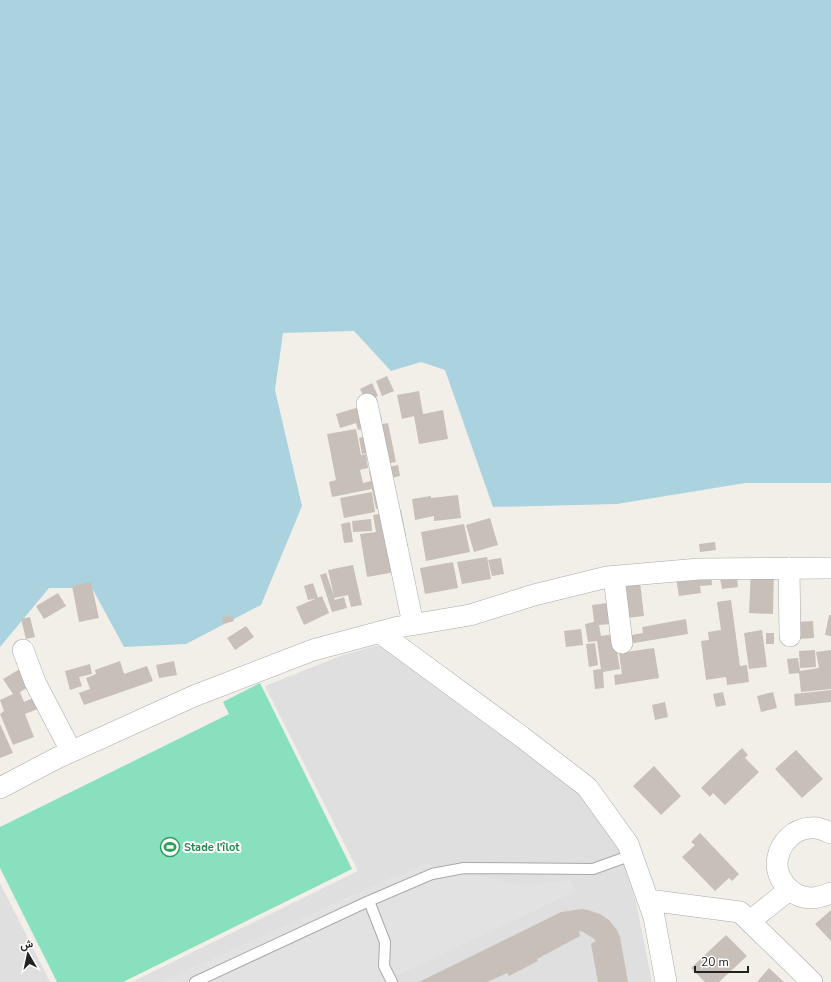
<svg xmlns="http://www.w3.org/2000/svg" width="831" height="982" font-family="'Nunito Sans',Vazirmatn,sans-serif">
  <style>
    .residential { fill: #e0dfdf }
    .pitch { fill: #88e0be }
    .parking { fill: #e2e2e2 }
    .water { fill: #aad3df }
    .building { fill: #c7bfb8 }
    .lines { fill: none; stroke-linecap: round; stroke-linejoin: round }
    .service-casing { stroke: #a9a9a9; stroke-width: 12 }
    .minor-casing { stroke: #a9a9a9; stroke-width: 22 }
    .service { stroke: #fff; stroke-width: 10 }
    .minor { stroke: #fff; stroke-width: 21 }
    .labels { text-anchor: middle; stroke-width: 4; stroke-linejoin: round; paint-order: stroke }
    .leisure-label { font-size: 11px; font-weight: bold; fill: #27864d; stroke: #fff; text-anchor: start }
  </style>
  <rect width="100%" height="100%" fill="#f2efe9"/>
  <path class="residential" d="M375 646H388L582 791 619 849 636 902 652 982H132L358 871 265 686 343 655Z
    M0 883 50 982H0Z"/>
  <path class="pitch" d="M260 683 352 869 123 982H57L0 868V827L229 714 223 702Z"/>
  <path class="parking" d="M427 863 443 872 484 877 505 882 525 885 570 880 576 891 384 982H160L397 875Z"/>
  <path class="water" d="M0 0H831V483H745L617 504 493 507 445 370 421 362 391 371 354 331 283 333 275 390 302 506 261 605 186 644 124 647 92 588H49L0 647Z"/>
  <path class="building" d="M387 376 394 391 382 396 376 381Z
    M372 383 378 396 366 401 360 389Z
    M419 391 423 414 443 410 448 439 419 444 414 416 402 419 397 395Z
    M376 402 382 419 368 423 369 427 358 430 356 423 340 428 336 414Z
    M388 423 396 462 370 467 367 453 362 454 359 438 380 433 378 425Z
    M356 429 361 455 366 454 368 468 360 470 363 483 371 481 369 471 398 465 400 476 386 479 391 506 376 509 372 489 332 497 329 482 336 480 327 434Z
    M372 492 375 512 344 518 340 498Z
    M458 495 461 518 434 521V516L415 520 412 499 431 496V498Z
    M401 510 406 536 395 538 401 571 367 577 360 534 376 532 373 515Z
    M490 518 498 545 474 552 466 525Z
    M371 519 372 531 353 532 352 521Z
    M350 522 353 542 344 543 341 524Z
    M464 524 470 552 426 561 421 532Z
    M715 542 716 550 700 552 699 544Z
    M487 557 491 579 462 584 457 562Z
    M501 558 504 574 492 576 488 560Z
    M453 562 458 588 425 594 420 568Z
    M353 565 362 605 351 607 348 595 334 598 335 600 344 597 347 608 332 612 320 575 326 573 334 596 328 570Z
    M736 570 738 587 722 589 719 573Z
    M751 570 774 571 773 614 749 613Z
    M711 574 712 585 700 586 701 593 679 596 676 578Z
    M91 582 99 618 79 622 72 586Z
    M640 582 644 616 618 619 613 585Z
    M313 583 318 598 308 600 304 586Z
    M58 593 66 606 44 619 36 606Z
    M322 596 329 613 304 625 296 607Z
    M731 600 740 666 747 665 749 682 727 685 726 677 706 680 701 641 709 640 708 632 721 630 717 602Z
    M607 603 610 624 599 625 601 636 614 634 620 669 603 672 604 688 595 689 593 670 601 669 597 641 588 642 585 624 594 622 592 605Z
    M232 615 234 621 223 624 222 618Z
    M829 615H831V636L825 635Z
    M30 617 35 637 26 639 21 619Z
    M686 619 688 634 628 644 626 636 643 633 642 627Z
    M813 621 814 638 798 639 797 622Z
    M246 626 254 637 235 650 227 638Z
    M581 629 583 645 566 647 564 631Z
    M762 630 767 667 749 669 744 633Z
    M766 633H774V644H766Z
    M595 643 598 665 589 667 586 644Z
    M654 648 659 678 615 685 614 675 622 674 619 653Z
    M815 650 816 667 800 668 799 651Z
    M831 650V689L801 692 799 673 789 674 787 659 798 658 800 671 819 668 816 652Z
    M33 661 44 678 20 692 24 702 45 693 50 704 25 714 34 737 13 745 0 714 4 711 0 700 13 694 3 679Z
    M120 661 124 674 147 666 153 681 84 705 79 693 90 689 86 678 96 674 95 670Z
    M174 661 177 675 159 678 156 665Z
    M90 664 92 674 79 677 82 686 70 690 65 671Z
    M831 690V702L795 706 794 694Z
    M723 692 726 705 716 707 713 694Z
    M773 692 777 708 761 712 757 696Z
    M665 702 668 717 655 720 652 705Z
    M0 724 13 753 0 758Z
    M742 748 748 755 745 758 759 772 725 805 713 793 710 797 701 788Z
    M796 750 823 779 802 798 775 769Z
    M654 766 681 796 661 815 633 786Z
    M700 833 739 874 732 881 729 878 715 891 682 857 695 845 691 842Z
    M582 909 588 910 600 914 609 920 617 930 620 937 628 982H598L591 944 596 941 593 938 583 932 579 931 580 936 537 959 538 961 509 976 507 973 487 982H419L561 912Z
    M831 910V941L815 924Z
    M726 935 747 956 719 982H705L691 968Z
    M769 968 784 982H757Z"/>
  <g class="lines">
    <g class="service-casing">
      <path id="service" d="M369 901 385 942 384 966 392 982
        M195 982 369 901 432 874 464 868 593 869 632 855"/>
    </g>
    <g class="minor-casing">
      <path id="minor" d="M367 404 413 624
        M789 568 790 636
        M614 577 622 643
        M379 632 522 737 587 787 628 844 654 917 666 982
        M23 650 35 682 71 751
        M0 788 57 758 194 696 313 650 399 627 470 615 534 595 607 577 699 569 831 568
        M831 833C824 830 818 827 810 828 794 829 781 842 778 857 773 876 790 897 810 898 818 898 824 896 831 893
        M648 900 740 912 812 982
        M750 921 789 890"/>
    </g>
    <use href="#service" class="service"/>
    <use href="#minor" class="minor"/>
  </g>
  <defs>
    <g id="stadium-ring" transform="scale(1)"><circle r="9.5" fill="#fff" stroke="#2e9e5b" stroke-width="1.5"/><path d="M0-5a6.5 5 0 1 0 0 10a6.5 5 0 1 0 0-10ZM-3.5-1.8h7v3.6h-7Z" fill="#2e9e5b"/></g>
  </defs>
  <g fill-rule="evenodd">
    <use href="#stadium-ring" x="170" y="847"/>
  </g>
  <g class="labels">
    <g class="leisure-label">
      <text x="184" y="851">Stade l'îlot</text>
    </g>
  </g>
  <g transform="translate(28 954) rotate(351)" stroke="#ffffff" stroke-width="3" paint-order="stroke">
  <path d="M0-3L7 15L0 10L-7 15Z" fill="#222222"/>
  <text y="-6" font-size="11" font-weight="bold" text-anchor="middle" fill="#222222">ش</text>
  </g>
  <path d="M695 966v6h53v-6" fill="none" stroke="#222222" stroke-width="2"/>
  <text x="701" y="966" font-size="12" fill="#222222" stroke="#ffffff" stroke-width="3" paint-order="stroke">20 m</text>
</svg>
